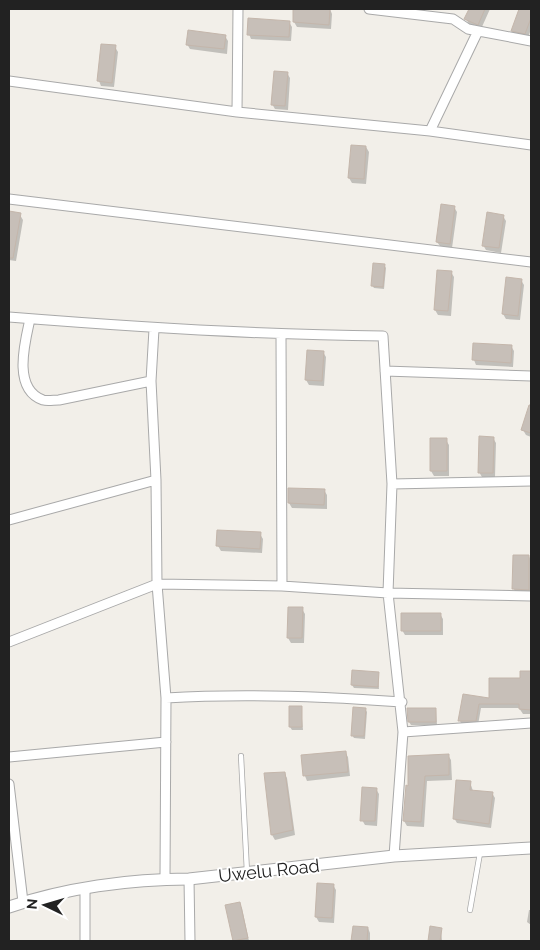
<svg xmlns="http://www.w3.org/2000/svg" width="540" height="950" font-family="Raleway,sans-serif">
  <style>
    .shadow { fill: #0003 }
    .building { fill: #c7bfb8; stroke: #c4b6ab }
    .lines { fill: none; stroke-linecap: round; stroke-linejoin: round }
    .service-casing { stroke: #a9a9a9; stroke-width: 6 }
    .minor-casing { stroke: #a9a9a9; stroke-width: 11 }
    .tertiary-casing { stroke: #a9a9a9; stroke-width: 13 }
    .service { stroke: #fff; stroke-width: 4.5 }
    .minor { stroke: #fff; stroke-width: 9 }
    .tertiary { stroke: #fff; stroke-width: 11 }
    .labels { text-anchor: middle; stroke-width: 4; stroke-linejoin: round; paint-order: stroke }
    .street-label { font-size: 18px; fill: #222; stroke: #fff }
  </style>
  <rect width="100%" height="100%" fill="#f2efe9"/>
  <path class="shadow" d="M295 9H330L332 14 331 29 297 27 294 22Z
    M472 9H490L481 29 469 24 466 19Z
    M520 9H531V29L528 38 515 36 512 31Z
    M289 22 292 27 291 41 251 39 249 34Z
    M225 36 228 41 227 54 190 49 187 44Z
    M115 47 118 52 114 87 101 86 99 81Z
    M287 73 290 78 288 110 275 109 272 104Z
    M366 147 369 152 366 184 352 183 349 178Z
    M454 207 457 212 452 248 440 246 437 242Z
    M9 213 20 215 23 220 16 261 9 260Z
    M503 216 506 221 501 253 486 250 483 245Z
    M384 265 386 268 384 289 374 288 372 285Z
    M451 272 454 277 451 316 438 315 435 310Z
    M521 280 524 285 520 320 506 319 503 314Z
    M474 345 511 346 514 351 513 367 476 365 474 360Z
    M323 352 326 357 324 386 309 385 306 380Z
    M531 403V437L526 435 523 430Z
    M493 438 496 443 495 477H482L479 472Z
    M446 440 449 445V476H434L431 471Z
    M324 490 327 495V509L292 508 289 503Z
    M260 534 263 539 262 553 221 551 218 546Z
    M529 556 531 561V594H516L514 589Z
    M302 609 305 614 304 643H291L288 638Z
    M440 614 443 619V635H405L402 630Z
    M521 672 531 673V714H523L519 708H481L478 725H462L460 721 464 695 490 699 521 680Z
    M378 673 379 689 354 688 352 685Z
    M301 707 303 730H292L290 727Z
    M365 709 367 712 365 739 354 738 352 735Z
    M436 709 437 725H411L409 722Z
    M345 752 348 757 350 776 307 781 305 776 303 756Z
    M448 755 451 760 452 780 427 781 424 827 407 826 404 821 409 787Z
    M284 773 287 778 295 835 275 840 272 835 265 774Z
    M470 782 473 791 492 793 495 798 491 828 457 823 454 818Z
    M376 789 379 794 377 826 365 825 362 820Z
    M333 885 336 890 334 923 319 922 316 917Z
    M239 903 242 908 249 941 234 940Z
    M529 910H531V925L527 922Z
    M354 927 368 928 370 933V941H353Z
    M431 927 441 929 442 941H429Z"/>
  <path class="building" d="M293 9H330L329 25 293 22Z
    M469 9H485L478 25 464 19Z
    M519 9H531V18L525 34 511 31Z
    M248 18 290 21 289 37 247 35Z
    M188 30 226 35 224 49 186 45Z
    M101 44 116 45 112 83 97 81Z
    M274 71 288 72 285 106 271 105Z
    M351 145 366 146 364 179 348 178Z
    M441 204 455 206 450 244 436 242Z
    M9 211 21 213 13 258H9Z
    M487 212 504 215 499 248 482 246Z
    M373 263 385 264 383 287 371 286Z
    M437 270 452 271 448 311 434 310Z
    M506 277 522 279 518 316 502 314Z
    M473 343 512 345 511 363 472 360Z
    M307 350 324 351 322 381 305 380Z
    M529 405H531V433L521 430Z
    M479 436 494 437 493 473H478Z
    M430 438H447V471H430Z
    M288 488 325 489 324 505 288 503Z
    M217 530 261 532 260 549 216 546Z
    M513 555H529V590L512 589Z
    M288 607H303L302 638H287Z
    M401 613H441V631H401Z
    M352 670 379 672 378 687 351 685Z
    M520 671H531V710L519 709V704H479L476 721H458L463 694 489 698V678H520Z
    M289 706H302V727H289Z
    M353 707 366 708 364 736H351Z
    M407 708H436V722H408Z
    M346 751 348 772 303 776 301 755Z
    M449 754V775L425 776 421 822 403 821 406 785 408 786V756Z
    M285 772 293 830 271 835 264 773Z
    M456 780 471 781 470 790 493 792 489 824 453 819Z
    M362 787 377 788 375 821H360Z
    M317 883 334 884 332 918 315 917Z
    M240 902 248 938 233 941 225 905Z
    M353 926 368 927 367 941H351Z
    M430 926 442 928 440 941H428Z"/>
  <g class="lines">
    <g class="service-casing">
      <path id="service" d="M241 756 247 872
        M470 910 480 853"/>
    </g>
    <g class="minor-casing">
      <path id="minor" d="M369 9 453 19 468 29 531 41
        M9 81 237 112 430 131 531 145
        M237 112 238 9
        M430 131 478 31
        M9 199 531 262
        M9 317C134 327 257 335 383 336L392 484 388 593 403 732 394 856
        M30 319C25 342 12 389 43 400 47 401 54 400 59 400L151 381
        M154 329 151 381 156 480 157 584 166 698 165 879
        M281 335 282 586
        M385 371 531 376
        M392 484 531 481
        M9 520 156 480
        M9 642 157 584 282 586 388 593 531 596
        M166 698C246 693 321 696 402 702
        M403 732 531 723
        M9 757 166 742
        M9 784 23 902
        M189 879 190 941
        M85 889V941"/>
    </g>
    <g class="tertiary-casing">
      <path id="tertiary" d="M9 907C65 888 130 879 189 879L394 856 531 848"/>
    </g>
    <use href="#service" class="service"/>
    <use href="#minor" class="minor"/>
    <use href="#tertiary" class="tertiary"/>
  </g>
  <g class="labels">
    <g class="street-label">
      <text transform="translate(269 871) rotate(-6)" y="6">Uwelu Road</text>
    </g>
  </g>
  <rect width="540" height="950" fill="none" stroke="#222222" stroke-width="20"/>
  <g transform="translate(45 905) rotate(275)" stroke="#ffffff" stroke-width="4" paint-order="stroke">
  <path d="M0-4L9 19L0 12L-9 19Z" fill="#222222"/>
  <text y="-8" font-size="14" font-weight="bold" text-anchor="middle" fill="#222222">N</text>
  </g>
</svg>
